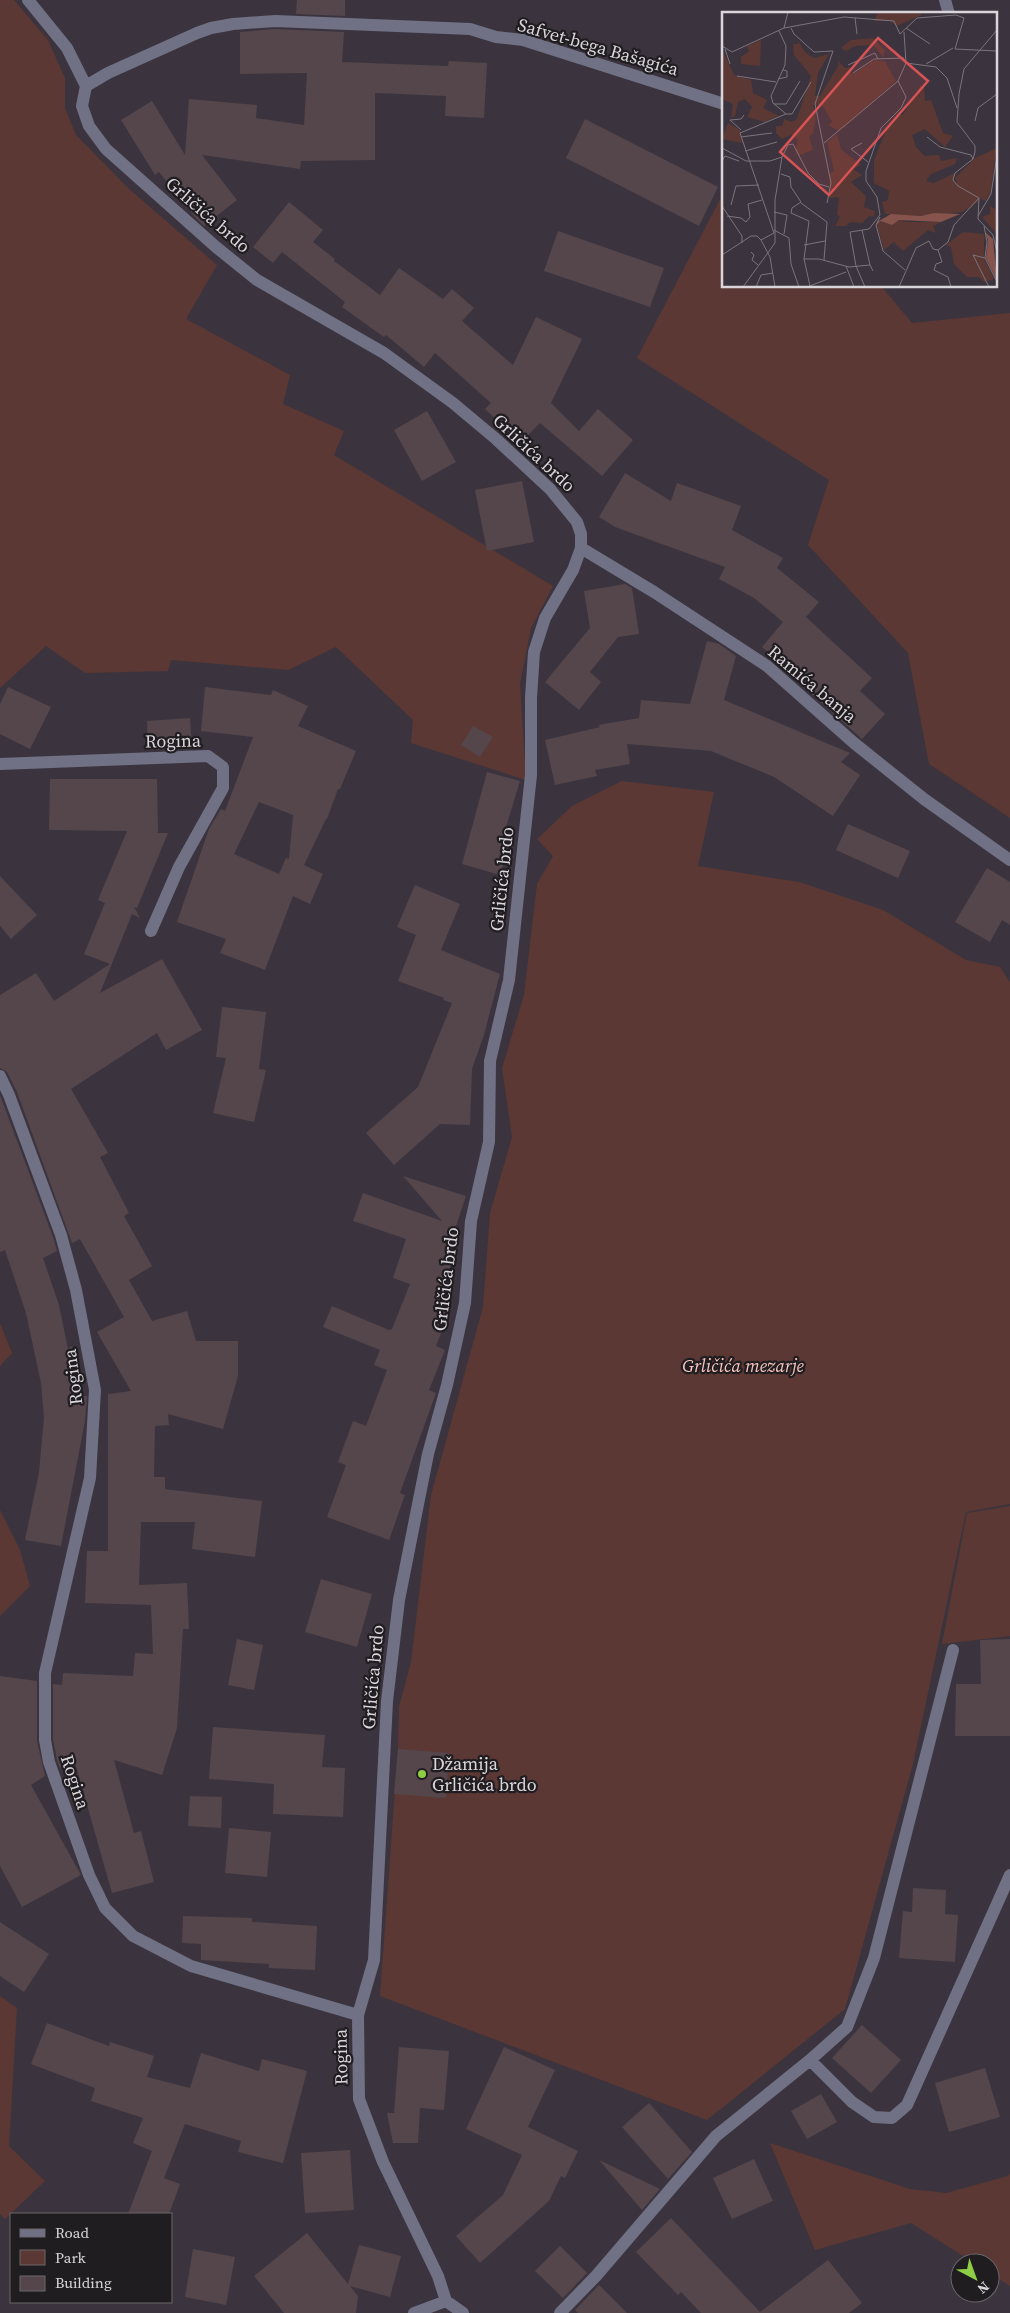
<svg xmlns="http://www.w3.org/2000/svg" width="1010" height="2313" font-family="'Source Serif 4',serif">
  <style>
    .green { fill: #5b3833 }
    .building { fill: #54464b; fill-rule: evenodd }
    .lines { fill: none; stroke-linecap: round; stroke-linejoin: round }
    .minor { stroke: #707185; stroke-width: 12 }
    .poi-dot { fill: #8dce44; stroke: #201d21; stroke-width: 2 }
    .labels { text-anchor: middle; stroke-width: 4.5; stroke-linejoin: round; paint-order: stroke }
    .street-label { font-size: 18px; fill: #dad5db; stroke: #201d21 }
    .park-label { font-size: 18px; font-style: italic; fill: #f8c4bd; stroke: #201d21 }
    .poi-label { font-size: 18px; fill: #dad5db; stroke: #201d21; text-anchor: start }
    .inset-road { fill: none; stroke: #7b747d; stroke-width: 1 }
    .view { fill: #d75355; fill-opacity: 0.15; stroke: #d75355; stroke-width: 2.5 }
    .inset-edge { fill: none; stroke: #dad5db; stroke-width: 2.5 }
  </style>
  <rect width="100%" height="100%" fill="#3b343e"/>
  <path class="green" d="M0 0H14L48 40 65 78V108L76 135 128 188 217 265 186 319 290 375 283 404 344 431 334 455 553 586 531 628 520 684 526 780 411 743 413 720 336 647 288 670 171 660 168 671 85 673 46 646 0 688Z
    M724 192V286H881L912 323 1010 313V818L929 764 908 653 808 545 829 480 637 358Z
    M622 781 714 792 698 866 799 882 883 910 966 960 1000 967 1010 982V1504L966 1512 913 1764 845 2009 707 2120 380 1996 398 1749 399 1707 411 1662 431 1495 483 1307 490 1213 512 1137 502 1068 524 995 537 884 553 856 537 839 572 806Z
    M0 1323 12 1353 0 1366Z
    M1010 1506V1636L942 1644 967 1513Z
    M0 1510 20 1550 30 1586 0 1616Z
    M0 1996 17 2008 9 2146 45 2181 5 2219 0 2214Z
    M770 2143 910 2189 946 2193 1008 2176 1010 2173V2286L990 2273V2263H974L911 2223 815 2250Z"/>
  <path class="building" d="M297 0H345V16L296 14Z
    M275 29 344 32 342 62 448 66 449 61 487 63 484 118 445 116 446 96 375 93V160L301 161 300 169 202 155 237 200 204 226 194 216 159 172 155 175 121 120 152 101 185 155 189 99 257 105 256 118 304 125 307 73 240 74V32Z
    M585 119 718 187 699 226 566 158Z
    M289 202 323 230 313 242 335 259 334 261 380 295 399 268 443 299 452 289 474 308 462 321 513 365 536 317 582 339 551 403 579 431 598 409 633 440 602 476 540 423 520 443 485 409 491 403 435 353 424 367 386 335 384 337 342 307 345 302 282 252 273 263 253 247Z
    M558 231 664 268 650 307 544 271Z
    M427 411 456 462 422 481 394 430Z
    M625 473 671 501 677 483 741 506 732 530 783 558 777 568 819 602 806 617 872 678 860 691 885 714 862 739 796 680 798 678 762 647 783 622 754 598 719 579 725 567 615 527 599 517Z
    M522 481 534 542 487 551 475 490Z
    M625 584 632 588 639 634 618 637 590 672 601 682 579 710 545 682 590 628 584 591Z
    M707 641 719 644 736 656 724 700 850 753 841 762 860 775 833 816 774 777 711 751 627 744 630 764 595 770 597 776 555 785 545 740 600 727 598 725 639 718 641 700 690 704Z
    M8 687 51 707 30 749 0 734V704Z
    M205 687 271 695 273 690 308 706 298 726 356 751 340 789H338L327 819H326L304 865 323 874 310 904 293 896 265 970 220 953 226 939 177 922 209 829 221 809 225 811 253 737 201 731ZM259 802 293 815 289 859 286 858 279 874 234 854Z
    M190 718 192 748 148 750 147 721Z
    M473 726 493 737 480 757 461 745Z
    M487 772 520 781 506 827 514 830 500 875 462 864Z
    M50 779H157L158 833H168L137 908 134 907 140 918 132 914 100 993 162 959 202 1030 166 1050 157 1033 71 1089 108 1153 100 1157 129 1213 124 1216 152 1266 129 1280 152 1321 187 1311 196 1341H238V1376L223 1429 168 1414 169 1425 155 1426 154 1477H165V1489L262 1501 255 1557 192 1549 195 1522H141L139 1585 187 1583 189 1629H183L177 1728 162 1775 114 1760 134 1833 141 1831 154 1882 112 1893 74 1759 60 1768 57 1760 53 1739V1684L62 1685 63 1673 133 1676 135 1653 153 1654 151 1605 85 1603 87 1551H108V1394L131 1391 97 1332 124 1317 80 1239 72 1243 17 1092 7 1072 0 1068V995L36 973 54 1001 110 964 84 954 105 903 98 900 127 831 49 830Z
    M848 824 910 851 898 878 836 850Z
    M987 868 1010 882V925L1002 920 990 942 955 922Z
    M0 876 37 915 11 939 0 926Z
    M415 885 460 904 441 950 500 974 484 1035 472 1069 470 1125 440 1124 394 1165 366 1133 418 1087 452 1003 443 1000 444 998 398 981 416 935 397 927Z
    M222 1007 266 1012 259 1069 266 1070 254 1122 213 1113 226 1058 216 1057Z
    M0 1095 53 1237 57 1251 43 1258 59 1305 68 1349 72 1346 77 1397 87 1396 85 1421 61 1546 25 1540 39 1472 44 1418 41 1383 26 1313 5 1250 0 1252Z
    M403 1176 466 1196 449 1247 456 1250 438 1303 451 1308 436 1346 445 1350 429 1390 436 1393 400 1493 405 1495 389 1540 327 1517 346 1465 338 1462 353 1421 366 1426 387 1370 374 1365 380 1350 323 1327 332 1306 389 1330 392 1329 410 1284 393 1278 406 1239 353 1221 363 1193 442 1221Z
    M321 1579 372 1594 357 1647 305 1632Z
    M237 1639 263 1645 254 1690 228 1685Z
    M1010 1639V1736H955L956 1684H981L980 1640Z
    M0 1676 37 1681V1741L45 1776 31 1785 81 1875 22 1907 0 1866Z
    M213 1727 325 1735 322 1767 345 1768 343 1817 273 1814 274 1784 209 1779Z
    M398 1749 449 1753 446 1798 394 1794Z
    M190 1796 222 1797 221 1828 188 1826Z
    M229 1828 271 1832 267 1877 225 1873Z
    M913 1888 946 1890 945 1914 958 1915 955 1962 899 1958 903 1911 912 1912Z
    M183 1916 252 1918V1922L317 1926 315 1970 269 1968V1964L201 1960V1944L182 1943Z
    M0 1922 49 1954 24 1992 0 1976Z
    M47 2023 109 2046 110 2042 154 2056 147 2077 190 2088 201 2053 259 2071 262 2059 307 2071 283 2163 238 2152 241 2141 185 2124 164 2178 180 2184 169 2214H128L152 2151 133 2143 143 2118 91 2101 95 2088 31 2064Z
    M862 2025 901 2060 871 2093 832 2058Z
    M399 2047 449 2051 444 2110 420 2108 418 2143H393L387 2113H394Z
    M504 2047 555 2070 528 2127 578 2151 565 2178 561 2176 549 2201 480 2263 456 2236 503 2195 522 2155 466 2129Z
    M985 2068 1000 2117 949 2132 935 2083Z
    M821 2094 837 2122 807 2139 791 2111Z
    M649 2103 692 2152 668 2179 622 2127Z
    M350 2150 354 2210 305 2213 301 2153Z
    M754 2159 773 2201 732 2219 713 2178Z
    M599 2160 660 2189 642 2210Z
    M671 2218 760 2312 828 2260 862 2303 849 2313H701L681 2292 678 2295 636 2252Z
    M307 2233 348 2284 359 2245 401 2256 390 2297 350 2286 358 2296 356 2313H284L254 2276Z
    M560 2246 587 2273 563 2298 535 2271Z
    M193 2249 235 2257 226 2305 185 2297Z
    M599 2285 627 2313H578L575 2310Z"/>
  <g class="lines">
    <path class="minor" d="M28 0 67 48 86 86 82 106 89 126 106 149 216 247 257 280 384 353 453 403 496 439 550 489 577 522 581 534V548L573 570 545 618 534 652 531 698V775L509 980 490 1061 489 1142 471 1221 465 1303 447 1385 428 1454 399 1600 387 1701 374 1960 358 2015
      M945 0 949 14
      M86 86 108 73 197 33 211 28 233 24 275 21 470 29 496 37 523 40 724 104
      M581 548 654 592 767 666 854 743 924 799 1010 860
      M0 764 208 756 223 767V788L179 867 151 931
      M0 1076 9 1095 61 1235 76 1290 95 1390 90 1478 45 1673V1740L49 1762 89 1875 105 1908 133 1936 191 1966 358 2015 359 2099 383 2162 438 2276 446 2301 463 2313
      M810 2060 852 2102 874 2117 892 2118 907 2105 1010 1875
      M414 2313 446 2301
      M560 2313 596 2276 716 2136 810 2060 847 2027 874 1958 953 1650"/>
  </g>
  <circle class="poi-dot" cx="422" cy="1774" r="5"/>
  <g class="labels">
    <g class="street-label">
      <text transform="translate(598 47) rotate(16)" y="6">Safvet-bega Bašagića</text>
      <text transform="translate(208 215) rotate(41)" y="6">Grličića brdo</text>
      <text transform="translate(534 453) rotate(43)" y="6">Grličića brdo</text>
      <text transform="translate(812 684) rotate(40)" y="6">Ramića banja</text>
      <text transform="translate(173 741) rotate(-1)" y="6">Rogina</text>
      <text transform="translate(502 879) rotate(-84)" y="6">Grličića brdo</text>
      <text transform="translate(446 1279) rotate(-83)" y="6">Grličića brdo</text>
      <text transform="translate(73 1377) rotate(-97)" y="6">Rogina</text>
      <text transform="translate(373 1677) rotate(-85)" y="6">Grličića brdo</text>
      <text transform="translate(75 1782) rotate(72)" y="6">Rogina</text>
      <text transform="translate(341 2057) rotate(-91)" y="6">Rogina</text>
    </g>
    <g class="park-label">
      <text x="743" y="1372">Grličića mezarje</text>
    </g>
    <g class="poi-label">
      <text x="432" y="1770">Džamija<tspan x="432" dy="21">Grličića brdo</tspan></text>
    </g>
  </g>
  <g transform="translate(722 12)">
    <rect width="275" height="275" fill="#3b343e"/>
    <path d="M156 0H197L200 3 174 14 168 9H152ZM151 26 163 38 161 45 151 33 133 34 124 39 119 36 129 28ZM39 28 38 54 19 52V45L27 39 25 34ZM76 29 83 40 92 46 107 42 96 61 93 84H98L116 54 117 41V50L123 56 130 55 126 59 131 62 152 48 163 49 174 69 117 119 106 113 110 110 100 93H91L94 106 91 122 87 124 91 138 76 144 73 138 76 128 69 123 60 127 54 121V114H60L62 107 70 110 75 107 89 64 72 43 71 32H76ZM0 37 12 63 29 68 31 81 45 88 41 96 57 104 42 110 25 105 30 95 23 87 16 90 13 104 9 106 11 92 0 87ZM198 74H202L203 89 209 88 221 121 231 124 223 135 203 117 190 123 194 135 203 144 217 143 219 149 235 146 233 152 209 162 204 169 212 171 233 161 231 168 257 186 256 190 240 200 199 204 163 202 160 190 166 188 167 179 152 171V148L165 116 174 104 181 103ZM6 111 18 118 20 131 0 127ZM115 122 119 137 139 153 131 157 140 163 129 170 144 184 142 195 153 199 152 205 147 204 140 211 128 210 124 214H113L118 205 115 202 117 185 107 186 108 161 112 159 105 130ZM275 136 268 182 263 189 238 175 233 166 253 146ZM268 194 275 198V236L274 221 260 205 268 202ZM177 208 186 210H219L211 214 214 221 206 218 181 239 172 230 162 238 155 214 157 209 170 213ZM241 220 262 222V247L272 267 262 270 257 265H245L232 252 229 235 224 233Z" fill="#5b3833"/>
    <path d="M212 201 238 202 219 210 177 208 170 213 158 209 155 213V210L169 202 199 204ZM263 220 271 227 275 269 264 246 266 228Z" fill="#86534d"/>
    <path class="inset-road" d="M133 6 135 22M62 16 66 0M69 16 72 22 92 40 111 39 93 92 109 171 105 191M184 16 208 32M0 34 10 40 62 16 122 5 172 9 178 22 195 6 234 3 242 6 233 37 275 39M3 37 8 52M184 51 214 55 225 66 235 96M204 52 231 36M126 53 153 41 156 47M131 61 152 47 182 46M15 64 54 70M56 67 65 65V59L61 58M52 92H64L78 69M64 102H70L89 70M253 109 256 96 275 82M19 118 8 108 19 107 22 103M19 125 50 121M205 125 218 135 249 143 251 147M102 131 176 69M140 131 129 137 146 150M0 136 24 149H48L60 145M23 139 55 130M0 149 3 144 17 149M0 161V186M59 162 68 165 69 175 79 190M257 186 236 174 231 168 233 161 251 147 253 140V134L235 110 237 82 242 57 275 18M257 186 256 207 271 223 275 241M79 190 70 196 69 201 87 209 82 247 88 274M79 191 105 210 102 248M9 193 14 174 37 173M0 194 20 224V231M52 200 65 203 62 222M158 203 155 185 144 169V159L159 116 179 96 184 85 176 69 184 51 182 20M5 204 19 206 24 210 28 205 26 192 40 188M256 204 269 182 275 144M158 205 154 213 161 239 183 258M262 214 265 230 263 246 275 270M52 218 67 226 69 252 77 275M140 218 148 253M52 221 18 121 64 102 51 91 49 84 63 53 64 34 57 19M39 228 48 245 53 275M82 233 103 229M216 238 220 250 214 252 212 258 226 265 229 275M29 240 32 243 30 248 36 253M0 243 29 224H35L39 228 52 221M263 246 251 243 267 275M82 247H97L127 255 148 253 151 259M124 254 132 275M21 275 53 231V188L60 145 66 133 71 132 86 161 97 172 107 175M34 275 39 263 51 261M85 275 124 260M143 275 134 254 128 220 147 217 158 203M177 275 194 236 207 229 211 237 216 238 226 230 232 213 257 186"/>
    <path class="view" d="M156 26 206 69 107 183 58 140Z"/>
    <rect width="275" height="275" class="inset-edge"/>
  </g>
  <rect x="10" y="2213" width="162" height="90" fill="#201d21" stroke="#6a676b"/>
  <rect x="20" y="2229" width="25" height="8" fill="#707185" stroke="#6a676b"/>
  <text x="55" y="2238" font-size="15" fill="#dad5db">Road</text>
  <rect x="20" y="2250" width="25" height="15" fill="#5b3833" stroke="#6a676b"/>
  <text x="55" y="2263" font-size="15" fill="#dad5db">Park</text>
  <rect x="20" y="2276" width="25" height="15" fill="#54464b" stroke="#6a676b"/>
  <text x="55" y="2288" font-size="15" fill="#dad5db">Building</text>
  <g transform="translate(975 2278) rotate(139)"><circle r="24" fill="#201d21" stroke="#6a676b"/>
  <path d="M0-4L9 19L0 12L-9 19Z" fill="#8dce44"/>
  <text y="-8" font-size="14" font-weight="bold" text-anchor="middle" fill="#dad5db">N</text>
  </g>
</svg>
